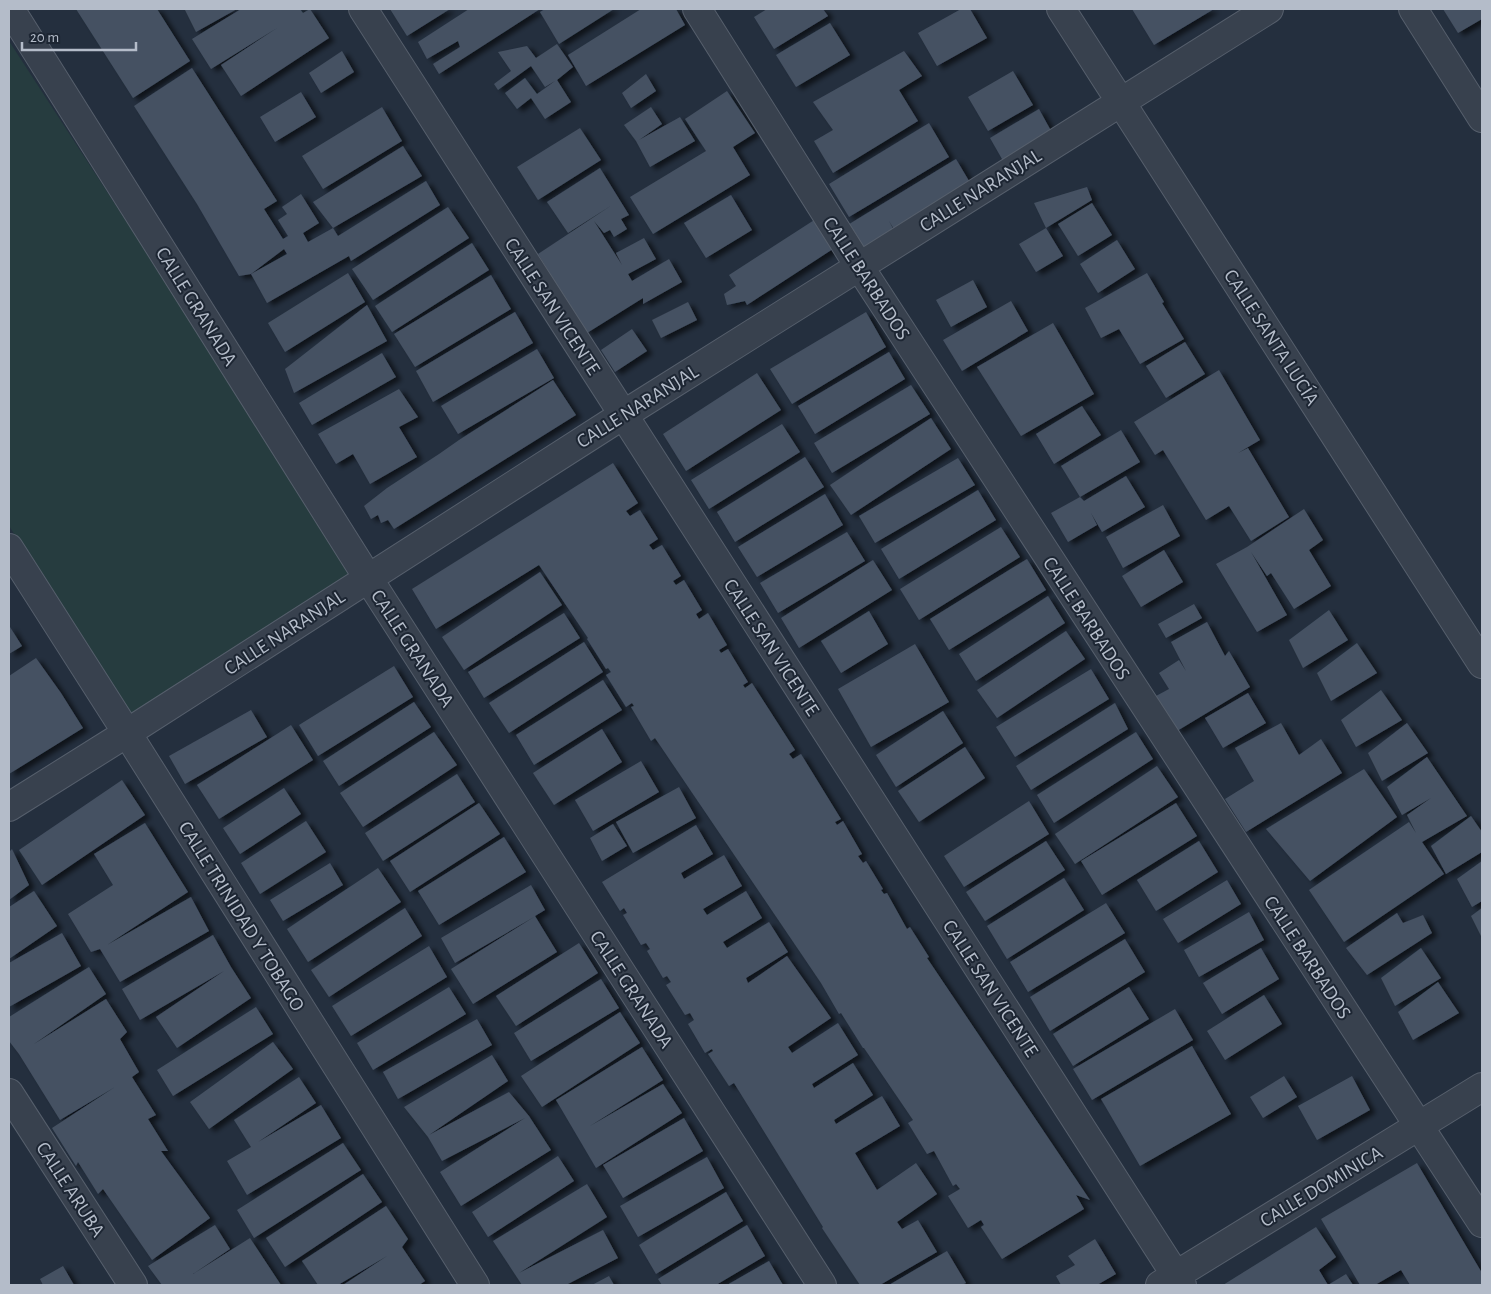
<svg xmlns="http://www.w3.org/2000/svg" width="1491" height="1294" font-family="'Alegreya Sans',sans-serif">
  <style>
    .green { fill: #263c3f }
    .building { fill: #455162; fill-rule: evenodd; filter: url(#shadow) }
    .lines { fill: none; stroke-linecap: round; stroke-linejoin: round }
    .minor-casing { stroke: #565f6c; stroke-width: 30 }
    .tertiary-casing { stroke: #565f6c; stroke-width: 30 }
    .minor { stroke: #38414e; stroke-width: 28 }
    .tertiary { stroke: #38414e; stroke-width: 28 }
    .labels { text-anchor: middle; stroke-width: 4; stroke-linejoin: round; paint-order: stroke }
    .street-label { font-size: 20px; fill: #b4bcc9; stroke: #1d2633 }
  </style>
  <defs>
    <filter id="shadow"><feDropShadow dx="5.5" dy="3" stdDeviation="2.5" flood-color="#0009"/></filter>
  </defs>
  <rect width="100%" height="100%" fill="#242f3e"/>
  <path class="green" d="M9 41 355 573 131 714 9 526Z"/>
  <path class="building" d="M76 9H157L190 61 133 98Z
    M187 9H237L196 32 185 10Z
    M241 9H300L303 13 310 9 329 38 241 96 221 65 277 28 211 69 192 39Z
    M390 9H450L407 36Z
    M469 9H540L439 74 433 64 460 47 458 41 427 59 418 42Z
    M545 9H614L559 44 540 12Z
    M641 9H676L685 25 586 86 568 55Z
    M767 9H823L828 16 774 49 754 17Z
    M961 9H970L987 38 937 66 918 33Z
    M1132 9H1214L1154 45Z
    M1443 9H1482V19L1458 33Z
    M830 23 850 55 796 87 776 55Z
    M557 44 573 67 557 80 571 102 545 119 531 98 517 109 505 93 525 78 537 94 555 81 545 87 531 66 498 90 494 84 511 71 498 52 527 46 536 58Z
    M342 51 354 72 321 93 309 73Z
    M904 51 922 76 899 90 918 121 833 173 814 141 833 130 813 102Z
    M192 68 277 201 264 209 283 239 288 236 278 220 287 214 282 207 301 194 319 223 303 233 308 242 333 228 338 236 426 181 440 205 351 261 349 256 267 303 251 274 239 276 197 204 134 106ZM284 249 287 254 251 274Z
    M1013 71 1033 105 988 131 968 97Z
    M646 74 656 91 631 108 622 93Z
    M727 91 755 133 733 147 750 175 653 234 630 197 706 151 685 119Z
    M301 92 316 117 275 142 260 117Z
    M382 107 402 141 323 189 302 156Z
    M651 107 662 124 639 140 680 117 695 141 650 167 636 141 624 125Z
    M1039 109 1055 138 1006 166 990 138Z
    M929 123 949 157 849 217 829 184Z
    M580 128 601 160 538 200 517 167Z
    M403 146 422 176 333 228 313 202Z
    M956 159 975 191 900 239 889 221 899 240 865 255 846 226Z
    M600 168 629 215 621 219 627 229 614 237 610 230 604 233 594 221 622 265 616 253 644 238 656 259 628 274 632 281 669 259 682 282 643 304V298L587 333 538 254 612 205 568 233 547 202Z
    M1087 187 1092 200 1046 228 1034 203Z
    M731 195 752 230 706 258 684 223Z
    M1092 203 1112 235 1078 256 1058 224Z
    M448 207 469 238 373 300 352 269Z
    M822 215 839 245 747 305 745 301 727 305 724 294 736 286 729 275Z
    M1046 228 1063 256 1036 272 1019 244Z
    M1117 240 1135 269 1098 293 1080 264Z
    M472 243 489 270 392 332 375 306Z
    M348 273 365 302 285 352 268 323Z
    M1147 273 1164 302 1162 303 1184 339 1140 364 1119 329 1101 338 1085 308Z
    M491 275 511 309 415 367 394 334Z
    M973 280 987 307 951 327 936 300Z
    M1011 301 1028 331 962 371 943 340Z
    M688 302 697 320 661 338 652 320Z
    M367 305 387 341 294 393 285 369Z
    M515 312 533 343 433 402 416 371Z
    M866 312 886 347 792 404 770 369Z
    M1053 323 1094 394 1021 436 977 367Z
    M632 329 647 351 615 372 601 350Z
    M1185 342 1205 374 1166 398 1146 366Z
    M537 349 554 378 458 434 441 406Z
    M889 352 905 379 815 434 798 406Z
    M382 353 396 377 312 425 299 403Z
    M1219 370 1260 440 1238 453 1248 448 1289 517 1251 541 1229 506 1206 520 1163 450 1155 455 1134 422Z
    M757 373 781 410 686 471 663 434Z
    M553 380 576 415 394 529 388 520 381 523 378 515 371 519 364 506 387 488 439 454 459 440Z
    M911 385 930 414 832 473 814 443Z
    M399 389 418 417 399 427 417 457 370 484 353 454 336 464 318 434Z
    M1082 406 1101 435 1054 464 1036 434Z
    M931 418 951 449 851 515 830 485Z
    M782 424 800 452 709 509 691 480Z
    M1121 430 1140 462 1080 497 1061 466Z
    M805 457 824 487 735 542 717 512Z
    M958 458 975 485 875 543 859 516Z
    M613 463 638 503 626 511 630 516 640 510 658 539 649 545 653 550 662 545 681 576 673 581 676 585 684 580 702 610 696 614 699 619 708 613 727 645 719 650 721 653 728 649 748 682 743 685 745 688 752 683 795 750 789 754 793 759 801 754 841 819 835 822 837 825 843 821 862 854 858 856 863 863 866 861 883 889 881 890 884 894 887 893 907 929 910 927 929 957 927 958 1090 1200 1076 1195 1084 1209 1002 1259 981 1227 984 1225 981 1220 968 1228 948 1196 960 1189 956 1184 953 1186 934 1151 927 1154 908 1123 913 1120 864 1048H863L841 1013 839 1014 821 983 655 738 651 741 631 707 634 706 632 703 626 707 606 675 611 672 608 668 606 669 587 639 588 638 539 565 436 629 412 589Z
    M1126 476 1145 507 1102 532 1091 513 1097 525 1068 542 1051 513 1080 497 1084 501Z
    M978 490 996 520 899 579 881 549Z
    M825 494 843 525 757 577 738 547Z
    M1163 505 1180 536 1123 568 1106 537Z
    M1304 509 1323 540 1309 550 1331 586 1294 609 1271 573 1267 576 1251 552 1287 615 1257 632 1216 564 1247 547Z
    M1001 527 1020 557 919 620 900 589Z
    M847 532 865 561 778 613 760 583Z
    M1164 550 1183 582 1141 607 1122 576Z
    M1027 559 1046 590 949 650 930 619Z
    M873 560 892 590 799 648 781 618Z
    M540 572 562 605 464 670 442 637Z
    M1048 596 1065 623 976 681 959 654Z
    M1194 604 1202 618 1166 638 1158 624Z
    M1329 610 1348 640 1303 668 1289 640Z
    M869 611 888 644 841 673 821 641Z
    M564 613 580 638 484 698 468 672Z
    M1207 622 1225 656 1229 651 1250 687 1177 731 1156 696 1169 689 1159 673 1179 660 1186 671 1171 642Z
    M9 627H10L22 646 9 654Z
    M1066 631 1085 659 997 718 977 690Z
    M584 642 603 672 509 733 489 703Z
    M1357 643 1377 673 1331 701 1317 673Z
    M915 644 949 702 871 747 838 689Z
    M36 658 61 693 83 728 9 774V676Z
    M394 666 413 697 318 756 299 725Z
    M1091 669 1109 699 1015 757 996 727Z
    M603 680 622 710 534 765 516 735Z
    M1381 690 1402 720 1356 747 1341 720Z
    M1248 693 1266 723 1223 748 1205 718Z
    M414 702 431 727 339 786 323 761Z
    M1115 703 1128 729 1031 790 1016 766Z
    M251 710 267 737 185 784 169 756Z
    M943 711 963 743 896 787 876 755Z
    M1281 723 1299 755 1321 739 1342 773 1246 832 1225 799 1254 781 1235 748Z
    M1407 723 1428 753 1382 781 1368 753Z
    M291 725 313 760 219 819 197 785Z
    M602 729 622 762 554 805 533 773Z
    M434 732 457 765 363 827 340 793Z
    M1136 732 1153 759 1054 823 1037 795Z
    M965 747 985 778 919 822 898 791Z
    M1427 757 1467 816 1422 842 1444 874 1344 942 1309 890 1409 822 1416 833 1407 815 1431 798 1402 815 1387 787Z
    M641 761 659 792 593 831 575 800Z
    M1157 766 1178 797 1075 864 1055 834Z
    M1364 769 1397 817 1310 881 1266 829Z
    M457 774 475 802 383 861 365 833Z
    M122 780 145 815 42 885 19 850Z
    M679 787 696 818 633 853 616 822Z
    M284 788 301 814 240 854 223 828Z
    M1029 801 1049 834 964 887 944 856Z
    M479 803 500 834 410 892 390 861Z
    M1176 803 1197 836 1102 895 1081 861Z
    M1471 816 1482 832V852L1446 874 1431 846Z
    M306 821 326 852 260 894 241 863Z
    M145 823 188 892 107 945 191 897 209 931 120 982 100 949 91 952 68 914 113 885 94 854Z
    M613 824 627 846 602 861 590 838Z
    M696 825 713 854 681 873 684 879 724 855 742 886 703 909 707 915 746 891 762 918 723 942 727 948 769 922 788 952 746 978 748 983 787 956 831 1018 788 1047 792 1053 838 1023 858 1055 812 1084 814 1088 853 1063 873 1095 834 1120 836 1124 882 1096 900 1126 855 1153 877 1190 916 1163 937 1194 897 1222 902 1229 918 1220 937 1252 880 1285H860L822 1228 823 1227 734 1083 729 1086 708 1054 713 1051 712 1049 705 1053 688 1024 694 1020 690 1013 685 1015 666 985 671 982 667 976 663 978 647 951 650 949 646 943 641 945 623 915 627 913 624 908 620 911 602 882Z
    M504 837 526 872 439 925 418 891Z
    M1046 841 1065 870 985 921 966 892Z
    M1199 841 1218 872 1156 911 1137 880Z
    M12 849 29 885 9 900V852Z
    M1482 861V901L1472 907 1457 879Z
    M330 863 343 885 283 921 270 900Z
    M378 868 401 902 308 962 287 929Z
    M1064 878 1084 910 1007 959 987 926Z
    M1227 880 1241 904 1178 943 1163 919Z
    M531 885 545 910 535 916 557 952 473 1004 451 969 534 917 455 963 441 938Z
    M34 891 57 926 9 959V907Z
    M1106 903 1125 933 1028 992 1010 962Z
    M405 908 422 936 329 997 311 970Z
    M1482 908V938L1471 916Z
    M1249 912 1264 940 1199 977 1184 950Z
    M1397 913 1403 923 1423 915 1432 933 1367 975 1346 948Z
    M62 933 81 966 9 1007V963Z
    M213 935 231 967 251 998 177 1048 156 1017 224 971 140 1020 122 989Z
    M1125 939 1145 972 1050 1031 1030 997Z
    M579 943 598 973 516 1026 496 996Z
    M429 946 447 977 351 1036 332 1006Z
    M1261 948 1279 979 1222 1014 1203 983Z
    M1421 948 1441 978 1395 1006 1381 978Z
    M89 967 106 994 34 1044 106 999 127 1032 120 1039 139 1072 132 1077 156 1115 148 1119 168 1151H161L210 1218 152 1260 103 1189 98 1194 78 1162 76 1166 52 1128 115 1087 60 1120 19 1054 9 1041V1017Z
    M601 979 619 1008 531 1061 514 1033Z
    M1438 982 1459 1013 1413 1040 1398 1012Z
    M449 987 466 1014 373 1070 357 1043Z
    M1129 987 1149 1019 1073 1066 1053 1034Z
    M1264 995 1282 1024 1225 1060 1207 1031Z
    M256 1007 273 1034 173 1096 157 1070Z
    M1175 1009 1193 1040 1092 1100 1073 1069Z
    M620 1012 640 1043 542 1107 521 1076Z
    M477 1019 492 1045 398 1099 383 1072Z
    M273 1042 293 1069 209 1129 190 1102Z
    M1192 1046 1231 1114 1140 1166 1101 1099Z
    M642 1047 663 1080 590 1126 663 1084 682 1113 596 1168 556 1100Z
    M492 1055 508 1081 429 1135 509 1092 529 1116 551 1150 461 1206 440 1172 525 1118 442 1161 428 1137 404 1107Z
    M1284 1076 1297 1097 1263 1118 1250 1097Z
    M1352 1076 1370 1110 1317 1140 1298 1106Z
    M299 1077 316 1103 258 1142 321 1105 341 1138 247 1195 227 1161 251 1147 234 1120Z
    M684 1118 703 1151 623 1198 603 1165Z
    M343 1143 361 1170 254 1238 237 1210Z
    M558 1156 574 1181 488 1237 472 1212Z
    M707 1157 724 1188 638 1237 620 1206Z
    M1417 1163 1482 1273V1285H1410L1401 1270 1375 1285H1360L1321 1219Z
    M363 1174 382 1202 285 1267 266 1238Z
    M587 1184 607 1217 519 1273 603 1230 618 1258 566 1285H522L493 1241Z
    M726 1192 743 1221 656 1274 639 1245Z
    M386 1206 408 1239 402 1247 425 1281 419 1285H343L387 1256 338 1285H318L302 1261Z
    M215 1225 230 1249 193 1274 250 1238 281 1285H162L148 1266Z
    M747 1225 765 1256 716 1285H662L658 1279Z
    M1316 1227 1336 1257 1319 1270 1328 1285H1223Z
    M1095 1239 1116 1274 1097 1285H1061L1056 1276 1075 1265 1068 1256Z
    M947 1251 966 1283 962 1285H889Z
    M769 1261 783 1285H727Z
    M63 1266 74 1285H43L40 1279Z
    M1346 1274 1353 1285H1328Z
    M609 1276 614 1285H592Z"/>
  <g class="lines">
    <g class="minor-casing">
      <path id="minor" d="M10 9 368 578 822 1285
        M363 9 1182 1285
        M697 9 859 266 1482 1223
        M1061 9 1482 664
        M1413 9 1482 118
        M9 548 127 733 475 1285
        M9 807 127 733 623 415 1269 9
        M1160 1285 1482 1087"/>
    </g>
    <g class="tertiary-casing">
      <path id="tertiary" d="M9 1093 133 1285"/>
    </g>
    <use href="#minor" class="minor"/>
    <use href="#tertiary" class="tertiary"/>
  </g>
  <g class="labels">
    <g class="street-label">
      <text transform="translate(980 190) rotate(-32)" y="7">CALLE NARANJAL</text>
      <text transform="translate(867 278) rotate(57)" y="7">CALLE BARBADOS</text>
      <text transform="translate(197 306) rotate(58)" y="7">CALLE GRANADA</text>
      <text transform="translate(553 306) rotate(57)" y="7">CALLE SAN VICENTE</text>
      <text transform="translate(1272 337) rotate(57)" y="7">CALLE SANTA LUCÍA</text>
      <text transform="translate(637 406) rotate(-32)" y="7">CALLE NARANJAL</text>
      <text transform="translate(1087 618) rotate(57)" y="7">CALLE BARBADOS</text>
      <text transform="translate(284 632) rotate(-33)" y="7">CALLE NARANJAL</text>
      <text transform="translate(772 647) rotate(57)" y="7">CALLE SAN VICENTE</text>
      <text transform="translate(413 648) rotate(57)" y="7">CALLE GRANADA</text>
      <text transform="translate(242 916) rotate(58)" y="7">CALLE TRINIDAD Y TOBAGO</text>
      <text transform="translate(1308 957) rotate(57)" y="7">CALLE BARBADOS</text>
      <text transform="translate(991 988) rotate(57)" y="7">CALLE SAN VICENTE</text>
      <text transform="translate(632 989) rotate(57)" y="7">CALLE GRANADA</text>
      <text transform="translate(1321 1186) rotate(-31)" y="7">CALLE DOMINICA</text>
      <text transform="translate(71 1189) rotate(57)" y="7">CALLE ARUBA</text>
    </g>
  </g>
  <rect width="1491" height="1294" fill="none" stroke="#b4bcc9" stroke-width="20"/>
  <path d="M22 42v8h114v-8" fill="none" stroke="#b4bcc9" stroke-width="2.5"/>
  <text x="30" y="42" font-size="15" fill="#b4bcc9" stroke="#1d2633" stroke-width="4" paint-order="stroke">20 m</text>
</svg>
